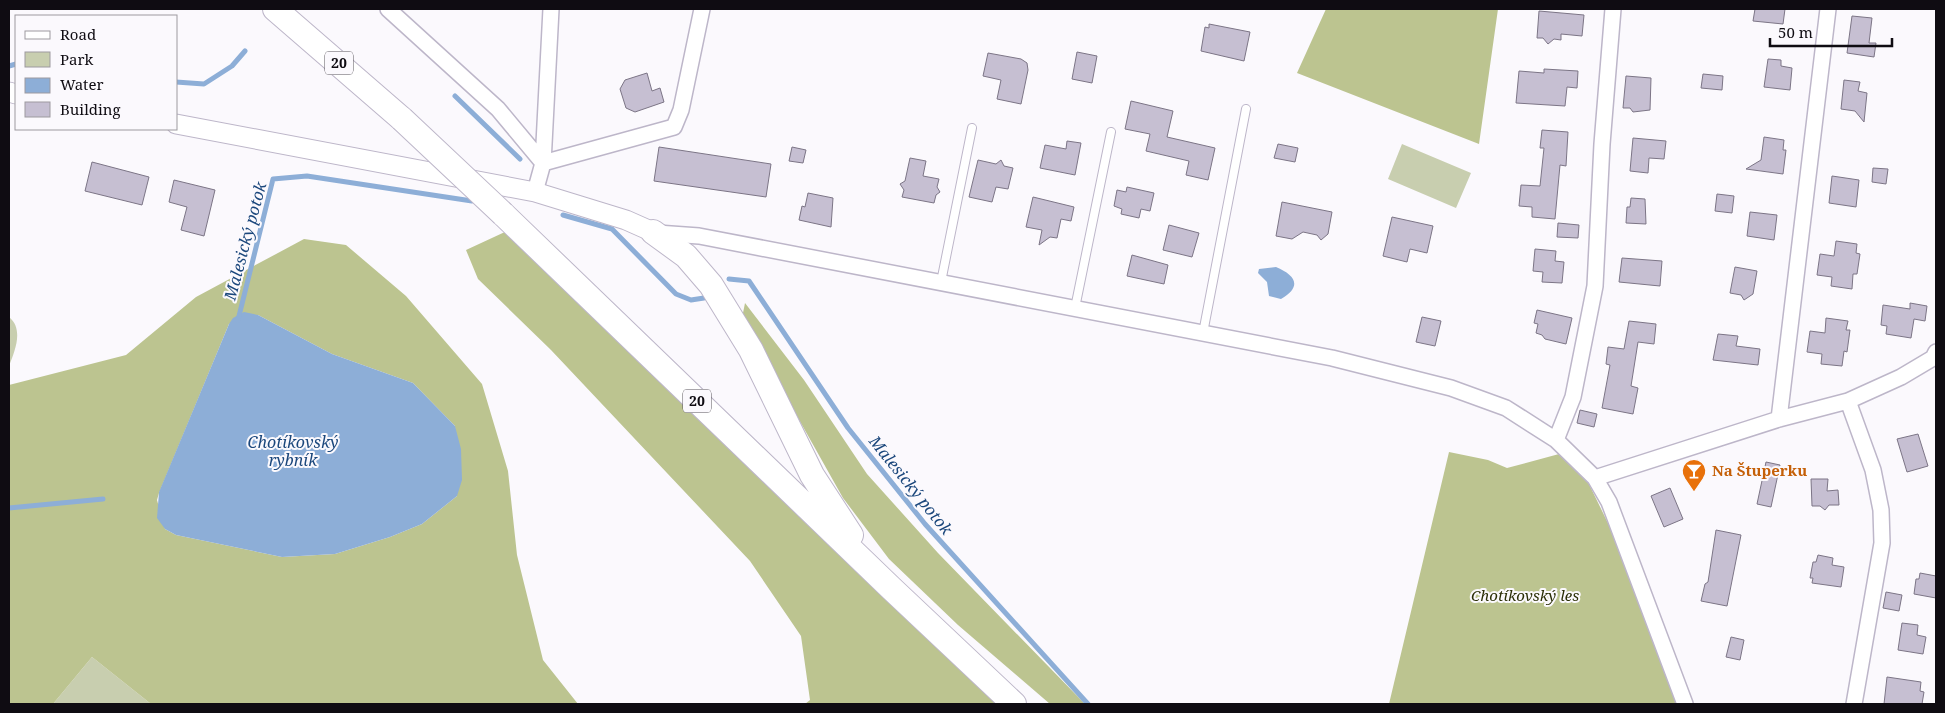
<svg xmlns="http://www.w3.org/2000/svg" width="1945" height="713" font-family="'Noto Serif',serif">
  <style>
    .green { fill: #c8ceaf }
    .forest { fill: #bcc490; fill-rule: evenodd }
    .water { fill: #8daed7 }
    .lines { fill: none; stroke-linecap: round; stroke-linejoin: round }
    .stream { stroke: #8daed7; stroke-width: 5 }
    .building { fill: #c6bfd2; stroke: #7c7586 }
    .service-casing { stroke: #bdb6c9; stroke-width: 10 }
    .minor-casing { stroke: #bdb6c9; stroke-width: 18 }
    .tertiary-casing { stroke: #bdb6c9; stroke-width: 21 }
    .primary-casing { stroke: #bdb6c9; stroke-width: 26 }
    .service { stroke: #fff; stroke-width: 8 }
    .minor { stroke: #fff; stroke-width: 15 }
    .tertiary { stroke: #fff; stroke-width: 19 }
    .primary { stroke: #fff; stroke-width: 24 }
    .primary-bridge-casing { stroke: #bdb6c9; stroke-width: 26; stroke-linecap: butt }
    .primary-bridge { stroke: #fff; stroke-width: 24 }
    .labels { text-anchor: middle; stroke-width: 4; stroke-linejoin: round; paint-order: stroke }
    .shield { fill: #fbf9fd; stroke: #565358; stroke-width: 1 }
    .shield-label { font-size: 14px; font-weight: bold; fill: #0f0c12 }
    .food-label { font-size: 15px; font-weight: bold; fill: #c56008; stroke: #fbf9fd; text-anchor: start }
    .park-label { font-size: 15px; font-style: italic; fill: #2a2e05; stroke: #fbf9fd }
    .water-label { font-size: 16px; font-style: italic; fill: #1b477c; stroke: #fbf9fd }
  </style>
  <rect width="100%" height="100%" fill="#fbf9fd"/>
  <path class="green" d="M1402 144 1471 173 1456 208 1388 179Z
    M9 317C24 329 15 351 9 366Z
    M92 657 151 704H53Z"/>
  <path class="forest" d="M1326 9H1498L1479 144 1297 73Z
    M507 231 867 582 937 648 1002 704H805L810 700 801 636 750 561 551 350 478 279 466 250Z
    M304 239 346 245 406 296 482 384 508 471 517 555 543 660 578 704H151L92 657 53 704H9V385L126 355 196 297ZM258 315 332 354 413 383 455 426 457 496 422 524 390 537 335 554 282 557 176 535 165 529 157 500 159 493 229 324Z
    M745 303 804 380 867 474 938 553 1085 704H1050L958 625 889 559 843 498 742 318Z
    M1449 452 1488 460 1507 468 1559 454 1586 478 1623 554 1677 704H1389Z"/>
  <path class="water" d="M1276 267C1295 275 1303 286 1281 299L1269 296 1267 282 1258 273 1259 269Z
    M244 312 258 315 332 354 413 383 455 426 461 449 462 480 457 496 422 524 390 537 335 554 282 557 176 535 165 529 157 518 159 492 229 324 233 318Z"/>
  <g class="lines">
    <path class="stream" d="M9 66 16 64
      M176 82 204 84 232 66 245 51
      M455 96 520 159
      M563 215 612 229 676 294 691 300 704 298
      M729 279 749 281 848 428 925 524 1088 704
      M238 320 273 179 307 176 472 201
      M9 508 103 499"/>
  </g>
  <path class="building" d="M1755 9H1785L1783 24 1753 21Z
    M1539 11 1584 15 1582 36 1561 34V40L1554 39 1548 44 1543 38H1537Z
    M1852 16 1872 18 1869 43H1876L1874 57 1847 53Z
    M1209 24 1250 32 1244 61 1201 51 1205 27 1209 28Z
    M1077 52 1097 56 1092 83 1072 79Z
    M988 53 1021 59 1027 63 1028 70 1021 104 997 99 1001 80 983 76Z
    M1768 59 1781 60V66L1792 68 1790 90 1764 87Z
    M1544 69 1578 71 1577 88 1567 87 1565 106 1516 103 1519 71 1544 73Z
    M647 73 652 91 660 88 664 102 635 112 626 108 620 89 625 80Z
    M1703 74 1723 76 1722 90 1701 88Z
    M1626 76 1651 78 1650 110 1633 112 1630 108H1623Z
    M1844 80 1860 82 1858 91 1867 93 1864 122 1855 111 1841 109Z
    M1131 101 1173 111 1167 137 1215 148 1208 180 1186 175 1189 161 1146 151 1150 134 1125 129Z
    M1542 130 1568 132 1566 166 1560 165 1555 219 1532 217V207L1519 206 1521 185 1540 186 1544 148H1540Z
    M1764 137 1784 140 1783 150H1786L1783 174 1746 169 1761 160Z
    M1633 138 1666 141 1664 159 1649 158 1648 173 1630 171Z
    M1067 141 1081 143 1075 175 1040 168 1045 145 1066 149Z
    M1278 144 1298 148 1295 162 1274 158Z
    M659 147 771 164 766 197 654 181Z
    M792 147 806 150 803 163 789 161Z
    M910 158 926 161 923 176 939 179 937 187 940 192 936 195 934 203 902 197 904 190 900 184 905 181Z
    M978 160 996 164 1001 160 1004 166 1013 168 1008 189 996 187 992 202 969 197Z
    M92 162 149 177 142 205 85 191Z
    M1873 168 1888 169 1886 184 1872 182Z
    M1832 176 1859 180 1856 207 1829 203Z
    M174 180 215 190 204 236 181 230 187 207 169 202Z
    M1127 187 1154 193 1150 211 1141 209 1139 218 1121 214 1122 209 1114 206 1117 190 1126 192Z
    M808 193 833 198 831 227 799 220 802 206 805 207Z
    M1717 194 1734 196 1732 213 1715 211Z
    M1033 197 1074 207 1071 221 1061 219 1057 238 1050 237 1039 245 1042 230 1026 227Z
    M1631 198 1645 199 1646 224 1626 223 1627 207H1630Z
    M1282 202 1332 212 1328 234 1321 240 1317 235 1303 232 1292 239 1276 236Z
    M1750 212 1777 215 1774 240 1747 236Z
    M1392 217 1433 226 1427 253 1410 249 1407 262 1383 256Z
    M1558 223 1579 225 1578 238 1557 237Z
    M1169 225 1199 233 1192 257 1163 250Z
    M1836 241 1857 244 1856 253 1860 254 1857 274H1853L1852 289 1831 286 1832 277 1817 275 1820 254 1834 256Z
    M1535 249 1556 251 1555 261 1564 262 1562 283 1542 282 1543 272 1533 271Z
    M1132 255 1168 265 1164 284 1127 276Z
    M1622 258 1662 261 1660 286 1619 282Z
    M1735 267 1757 271 1753 294 1744 300 1741 295 1730 293Z
    M1910 303 1927 306 1925 321 1914 319 1911 338 1886 334 1887 326 1881 325 1883 305 1910 309Z
    M1537 310 1572 318 1566 344 1545 339 1542 335 1536 333 1538 324 1534 323Z
    M1422 317 1441 321 1435 346 1416 342Z
    M1826 318 1848 321 1846 330H1850L1847 352 1844 351 1842 366 1821 364 1822 354 1807 352 1810 331 1825 333Z
    M1629 321 1656 324 1654 344 1638 342 1631 386 1638 388 1633 414 1602 408 1610 365 1606 364 1608 347 1624 349Z
    M1718 334 1738 336 1736 346 1760 349 1758 365 1713 360Z
    M1580 410 1597 414 1594 427 1577 423Z
    M1918 434 1928 466 1907 472 1897 439Z
    M1766 462 1780 465 1771 507 1757 504Z
    M1811 479H1828L1827 491 1838 490 1839 505H1829L1825 510 1820 506H1812Z
    M1670 488 1683 519 1664 527 1651 496Z
    M1716 530 1741 535 1727 606 1701 601 1705 584 1708 582Z
    M1818 555 1833 558 1832 565 1844 567 1841 587 1812 583 1813 578H1810L1813 562H1816Z
    M1920 573 1936 576V598L1914 594 1916 579H1919Z
    M1886 592 1902 595 1899 611 1883 608Z
    M1902 623 1918 625 1917 635 1926 637 1923 654 1898 650Z
    M1731 637 1744 640 1740 660 1726 657Z
    M1887 677 1921 682 1920 691 1924 692 1922 704H1884Z"/>
  <g class="lines">
    <g class="service-casing">
      <path id="service" d="M941 282 972 128
        M1075 308 1111 132
        M1203 333 1246 109"/>
    </g>
    <g class="minor-casing">
      <path id="minor" d="M388 9 498 109 543 163
        M543 163 674 127 681 110 702 9
        M535 192 543 163 551 9
        M657 233 699 236 1332 358 1451 388 1506 408 1556 440 1595 478 1609 502 1685 704
        M1848 401 1873 470 1881 510 1882 543 1854 704
        M1779 419 1828 9
        M1556 440 1573 397 1595 286 1602 144 1613 9
        M1595 478 1779 419 1848 401 1901 377 1933 358 1936 352"/>
    </g>
    <g class="tertiary-casing">
      <path id="tertiary" d="M9 92 16 94
        M176 124 535 192 626 220 653 232"/>
    </g>
    <g class="primary-casing">
      <path id="primary" d="M275 9 402 119
        M503 214 891 588 1014 704
        M653 232 686 256 711 285 751 350 812 475 851 535"/>
    </g>
    <use href="#service" class="service"/>
    <use href="#minor" class="minor"/>
    <use href="#tertiary" class="tertiary"/>
    <use href="#primary" class="primary"/>
    <g class="primary-bridge-casing">
      <path id="primary-bridge" d="M402 119 503 214"/>
    </g>
    <use href="#primary-bridge" class="primary-bridge"/>
  </g>
  <defs>
    <g id="bar-pin" transform="scale(1.25)"><path d="M0 17L-7.5 6A9.5 9.5 0 1 1 7.5 6Z" fill="#e8710a" stroke="#fbf9fd"/><path d="M-6-5H6L.8 .8V4.5H3.5V6h-7V4.5H-.8V.8Z" fill="#fff"/></g>
  </defs>
  <g fill-rule="evenodd">
    <use href="#bar-pin" x="1694" y="471"/>
  </g>
  <g class="labels">
    <g class="shield">
      <rect x="325" y="51.5" width="28" height="23" rx="4"/>
      <rect x="683" y="389.5" width="28" height="23" rx="4"/>
    </g>
    <g class="shield-label">
      <text x="339" y="68">20</text>
      <text x="697" y="406">20</text>
    </g>
    <g class="food-label">
      <text x="1712" y="476">Na Štuperku</text>
    </g>
    <g class="park-label">
      <text x="1525" y="601">Chotíkovský les</text>
    </g>
    <g class="water-label">
      <text transform="translate(245 241) rotate(-75)" y="6">Malesický potok</text>
      <text x="293" y="448">Chotíkovský<tspan x="293" dy="18">rybník</tspan></text>
      <text transform="translate(911 485) rotate(51)" y="6">Malesický potok</text>
    </g>
  </g>
  <rect width="1945" height="713" fill="none" stroke="#0f0c12" stroke-width="20"/>
  <rect x="15" y="15" width="162" height="115" fill="#fbf9fd" stroke="#9d9a9f"/>
  <rect x="25" y="31" width="25" height="8" fill="#ffffff" stroke="#9d9a9f"/>
  <text x="60" y="40" font-size="15" fill="#0f0c12">Road</text>
  <rect x="25" y="52" width="25" height="15" fill="#c8ceaf" stroke="#9d9a9f"/>
  <text x="60" y="65" font-size="15" fill="#0f0c12">Park</text>
  <rect x="25" y="78" width="25" height="15" fill="#8daed7" stroke="#9d9a9f"/>
  <text x="60" y="90" font-size="15" fill="#0f0c12">Water</text>
  <rect x="25" y="102" width="25" height="15" fill="#c6bfd2" stroke="#9d9a9f"/>
  <text x="60" y="115" font-size="15" fill="#0f0c12">Building</text>
  <path d="M1770 38v8h122v-8" fill="none" stroke="#0f0c12" stroke-width="2.5"/>
  <text x="1778" y="38" font-size="15" fill="#0f0c12" stroke="#fbf9fd" stroke-width="4" paint-order="stroke">50 m</text>
</svg>
